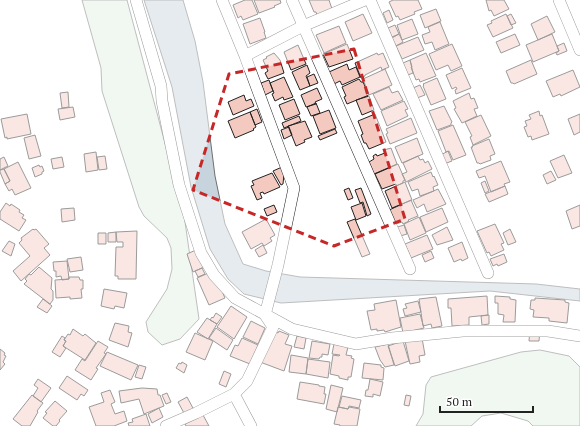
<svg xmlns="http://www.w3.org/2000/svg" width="580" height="426" font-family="'PT Serif',serif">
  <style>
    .green { fill: #e0efe3; stroke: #6f6f6f }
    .water { fill: #c7d3dd; stroke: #6f6f6f }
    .building { fill: #f3c9c0; stroke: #222 }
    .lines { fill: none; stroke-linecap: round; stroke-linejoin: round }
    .street-casing { stroke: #222; stroke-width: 12 }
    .street { stroke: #fff; stroke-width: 11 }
    .marked { fill: none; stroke: #c62828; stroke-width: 3; stroke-dasharray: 8 5; stroke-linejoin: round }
  </style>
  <rect width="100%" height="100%" fill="#fff"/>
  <path class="green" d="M82 0H127L184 215 199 319 180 339 162 345 148 332 146 322 167 289 172 269 171 248 167 238 144 216 139 207 102 91 101 68Z
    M540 350 569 356 580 367V426H533L528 421 501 413 482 416 471 426H416L423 414 426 385 431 377 521 352Z"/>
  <path class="water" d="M144 0H183L195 41 203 82 215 176 225 224 243 264 266 271 300 277 536 284 580 289V301L490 291 281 303 244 294 228 279 210 249 191 187 172 87Z"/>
  <path class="building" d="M245 0H252L258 14 243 20 241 16 238 18 233 5Z
    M254 0H280L281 3 274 6 275 7 259 13Z
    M309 0H329L332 9 317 15 316 12H314Z
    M393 0H418L422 9 414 12 415 14 400 20 398 16 396 17 389 2Z
    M486 0H504L509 9 494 16 491 10 489 11Z
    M436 9 441 21 425 28 420 15Z
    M389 10 393 20 387 23 383 13Z
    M363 14 372 33 353 41 345 22Z
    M506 14 513 28 493 37 487 25 492 23 491 21Z
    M511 14 516 23 511 25 507 16Z
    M547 16 555 32 538 40 531 24Z
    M260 18 265 32H264L266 38 250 44 243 24Z
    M412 19 418 34 402 40 397 25Z
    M440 22 449 44 435 50 432 42 425 44 422 35 430 32 428 27Z
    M395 25 399 34 392 37 388 28Z
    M339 26 346 43 324 53 316 35Z
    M399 34 403 42 396 46 392 38Z
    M515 34 520 45 501 53 496 42Z
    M552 34 559 51 533 62 526 45Z
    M418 37 424 50 402 59 396 46Z
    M564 43 567 51 557 55 556 53 559 51 557 46Z
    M347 44 353 59 329 67 323 54Z
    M452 44 462 66 451 71 448 65 436 70 429 54Z
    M298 45 306 64 291 70 284 52Z
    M274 53 280 60 284 73 268 79 265 73 268 71 263 60 267 58 266 57Z
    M377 53 378 55 383 53 389 67 382 70 381 67 365 75V76L361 78 355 63Z
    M426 53 436 76 420 82 419 79 416 80 411 67H412L410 60Z
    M410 60 413 73 408 75 403 63Z
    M531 60 537 74 514 84 513 83H511L506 71Z
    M347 64 349 70 356 67 360 77 342 85 340 81 334 84 329 72Z
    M307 65 310 73 306 76 310 86 300 90 292 72Z
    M462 68 471 88 456 94 455 90 457 89 456 87 452 89 446 75Z
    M385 69 392 85 369 95 363 79Z
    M573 70 580 87 561 96 560 94 553 97 546 81Z
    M314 74 318 83 310 86 307 77Z
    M284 77 293 97 284 100 283 97 275 101 272 94 274 93 270 83Z
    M437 78 446 99 431 105 423 86 424 85 423 84Z
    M359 79 361 82H363L369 95 347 104 344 97 346 96 342 87Z
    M269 80 273 91 265 95 261 83Z
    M420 85 425 95 417 98 413 88Z
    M389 87 392 93 398 91 403 100 381 110 373 94Z
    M317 88 322 99 315 102 316 104 306 107 301 95Z
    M68 92 69 107 62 108 60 93Z
    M469 93 471 99 474 98 478 108 474 109 477 116 462 123 454 109 456 108 453 101Z
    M244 95 246 101 251 99 254 106 233 115 228 102Z
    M369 96 374 110 362 115 356 100Z
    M294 99 300 114 285 120 279 105Z
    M404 101 408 109 405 110 408 116 387 126 381 111Z
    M316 103 320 113 311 116 307 107Z
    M444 106 452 122 451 123V125L437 130 429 111Z
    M73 107 75 117 60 120 58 109Z
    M257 109 262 122 255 125 250 112Z
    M329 110 336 128 320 134 313 116Z
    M539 111 540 116 542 115 549 134 532 140 531 136 528 137 524 127 527 126 525 121 531 119 529 115Z
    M250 112 256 127 253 129 254 130 235 138 228 121Z
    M27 114 31 134 7 139V137L5 138 1 119Z
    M375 114 386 142 369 149 366 143H364L361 135 363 134 358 121Z
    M580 114V132L574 135 568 119Z
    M481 115 491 136 473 145 470 137 472 136 465 122Z
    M299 116 301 121 284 128 282 123Z
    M411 118 417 133 390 144 386 134 388 133 386 129Z
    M305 121 312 137 304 140 305 142 296 146 288 126Z
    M453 125 466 155 453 160 449 151 446 152 438 131Z
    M289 127 292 135 284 139 281 130Z
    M335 129 337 133 320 140 318 136Z
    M35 135 41 156 29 159 24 138Z
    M417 138 423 154 402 163 395 147Z
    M489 139 495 154 490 156 491 160 480 164 479 163H477L471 147H473L472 146Z
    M391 148 397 164 374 174 369 162 374 159 373 156 376 154 377 156 385 153 384 150Z
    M448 151 452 161 444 164 441 155Z
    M96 152 98 170 86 172 84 154Z
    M564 155 572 173 558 178 550 161Z
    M105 156 107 169 99 170 97 157Z
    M418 156 420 160 423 159 425 163 428 161 432 169 406 182 402 174 407 172 403 163Z
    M4 157 8 166 0 170V159Z
    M62 157 64 167 53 169 51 159Z
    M501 161 510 182 504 184 505 186 491 192 485 176 479 178 476 171Z
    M18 162 31 188 15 195 12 189 9 191 5 184 10 181 4 169Z
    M398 164 405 180 403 181V183L396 186V184L382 189 375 174Z
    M39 165 40 167 42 166 44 171 42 172V174L35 177 32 168Z
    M282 167 284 174 283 184 281 185 273 171Z
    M4 169 10 181 5 184 0 172V170Z
    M551 171 556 180 547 184 543 175Z
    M431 172 433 177 434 176 438 185 433 187 434 191 420 196 418 189 412 191 408 182Z
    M272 173 280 187 264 194 263 192 260 193 262 198 257 200 251 186 254 185 252 181Z
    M485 181 489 191 485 193 481 183Z
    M405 182 412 200 392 208 385 191Z
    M505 186 508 194 489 202 485 194Z
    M349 188 353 198 348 200 344 190Z
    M361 188 371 214 367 216 363 202 360 203 355 190Z
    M438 189 446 204 427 212 424 204 417 208 413 200Z
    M411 200 418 216 408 220 409 221 403 224 402 222 393 225 387 211Z
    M6 203 10 206 11 204 20 210 19 212 24 215 22 218 26 220 19 231 0 219V212Z
    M362 203 366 216 356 220 351 207Z
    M274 205 277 212 267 216 264 209Z
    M580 205V226L572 229 566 211Z
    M74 208 75 220 62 222 61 209Z
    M442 208 448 222 426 232 420 217Z
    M419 217 426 233 410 240 404 224Z
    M266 219 275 235 270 238 272 241 264 246 262 243 251 249 242 232Z
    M355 219 370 254 362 257 347 222Z
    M495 224 504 243 501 244 504 250 491 256 489 252 487 253 477 231Z
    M404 225 407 234 397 237 394 228Z
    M447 227 453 240 437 245 432 235Z
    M33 229 34 230 36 229 49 244 44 248 50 255 21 281 13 271 30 256 19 243 22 240 21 238Z
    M510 229 516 242 508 245 503 233Z
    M137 231 136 279H118V276H115L116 247H123V242H117L116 232Z
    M116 232V242H108V233Z
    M98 233H106V244H98Z
    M427 235 433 249 411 258 405 244Z
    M9 241 15 244 11 256 2 251Z
    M462 242 468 258 462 261 461 259 454 262 448 248Z
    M263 245 267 253 259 257 255 250Z
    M198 249 211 264 193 272 187 254Z
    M431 251 434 258 425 262 422 255Z
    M504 254 507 262 498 266 497 264 493 266 490 259Z
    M81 257 83 270 70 272 67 259Z
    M67 261 69 279 62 280 61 276 56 277V271H54L53 262Z
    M39 267 52 278 51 289 53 291V300L50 304 24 284 27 281 25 279 29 274 31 275Z
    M202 268 205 274 198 277 195 271Z
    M213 271 225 298 209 305 197 278Z
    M69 277H79L80 280H83V289H81L82 298 70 299V297L56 298 55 280 69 279Z
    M104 289 127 293 124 308 115 306 114 309 101 306Z
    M487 296 488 315 469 317V325L452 326 451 308H448V299Z
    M495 296 510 297V299L516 300 515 322H503L504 315 498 314V303H495Z
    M436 297 442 326 432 328 431 324 423 326 419 299Z
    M535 298 565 300V302L569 303 567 323 549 321V318L533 317 534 310 530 309 531 300H535Z
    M43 299 52 306 47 313 37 307Z
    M396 300 401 327 385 332 384 330 377 331V329L371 330 367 311 375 310 374 304Z
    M418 301 421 312 405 316 403 309 407 308 405 304Z
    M231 306 247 317 234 339 217 327Z
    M216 313 222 317 217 324 210 320 212 317 213 318Z
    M420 314 424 328 403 333 400 318Z
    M489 315V324L482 325 481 316Z
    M207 318 217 324 208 339 197 332Z
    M251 321 265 328 258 344 243 337Z
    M115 323 129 326 128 332 132 333 128 347 109 340Z
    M216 328 233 340 227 350 209 338Z
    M73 329 83 336 85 334 96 343 85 360 63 346 66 341 64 340 68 334 70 335Z
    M530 329 540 330 539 341H529Z
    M274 331 278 333 279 331 289 335 285 344 292 346 284 371 260 362Z
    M195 333 213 341 205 360 186 352Z
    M62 336 65 338 64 340 66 341 63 346 66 348 60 357 52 352Z
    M297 336 306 338 304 349 294 347Z
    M242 338 258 345 250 364 230 356 235 345 238 346Z
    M422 338 425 355 419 356 420 362 410 364 405 341Z
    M98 341 108 347 104 353 106 354 96 368 98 369 91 380 75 370 82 359 85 361Z
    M312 341 330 344 328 355 322 354V357H320L319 359 309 358Z
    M403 341 409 361 395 366 388 346Z
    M334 344 348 347 346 355 352 356 351 358 354 359 351 377H348V380L339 378V376L330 374 333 355 339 356 340 355 332 354Z
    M388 344 394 365 385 367 380 360 375 347Z
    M0 349 5 353 4 355 6 356 3 362 5 364 0 370Z
    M107 352 138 365 131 380 100 366Z
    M291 355 308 358 306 374 289 372Z
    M308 359 330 362 328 378 306 374Z
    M182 362 187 365 184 373 176 368 179 363 181 364Z
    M364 363 381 365V367L384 368 383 380 362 378Z
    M139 365 146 367 142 379 135 377Z
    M224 371 231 374 226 387 219 384Z
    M67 376 88 390 84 396 81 394 77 400 59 388Z
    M38 379 51 388 41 402 33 396 38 388 34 385Z
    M370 379 383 382 380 396 373 394V397L365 396 366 390H368Z
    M300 382 319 385V386L325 387 324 394H326L324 404 297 399Z
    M331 385 343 388 337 412 326 409Z
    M142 388 157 389 158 395H160L164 406 144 414 139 399 121 403 119 391Z
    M110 390 115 402 111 404 115 414 124 411 127 421 114 426H96L89 407 104 402 101 393Z
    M167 393 171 402 166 404 162 395Z
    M32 395 43 403 37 411 38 412 30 426H22L13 419Z
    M406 395 411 396 409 406 404 405Z
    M342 396 361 400 359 408 349 406 348 409 339 407Z
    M187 397 194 410 185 415 178 402Z
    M55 401 67 411 59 420 60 421 56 426H53L43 418 47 413 45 412Z
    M338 407 348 409 349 407 360 409 357 426H340V425L334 424Z
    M159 408 163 417 152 423 148 414Z
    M146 414 150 426H129L128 423 133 422 132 419Z
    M203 415 209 426H186L185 424Z"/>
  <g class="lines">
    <g class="street-casing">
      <path id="street" d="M136 0 161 86 162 101 179 185 201 253 214 275 235 298 292 329 356 344 392 338 463 331H548L580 336
        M292 0 410 269
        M370 0 488 273
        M559 0 580 50
        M245 56 303 26 365 0
        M234 394 251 426
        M166 426 196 413 234 394 247 381 273 327 265 315 278 265 294 188 245 56 222 0"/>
    </g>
    <use href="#street" class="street"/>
  </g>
  <path d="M0 0H580V426H0ZM354 49 405 219 334 246 193 190 229 74Z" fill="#fff" fill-opacity=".55" fill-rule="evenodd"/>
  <path class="marked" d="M354 49 405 219 334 246 193 190 229 74Z"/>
  <path d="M440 406v6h93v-6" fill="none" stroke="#222222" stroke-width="2"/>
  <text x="446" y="406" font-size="12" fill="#222222" stroke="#ffffff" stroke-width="3" paint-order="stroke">50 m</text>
</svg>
